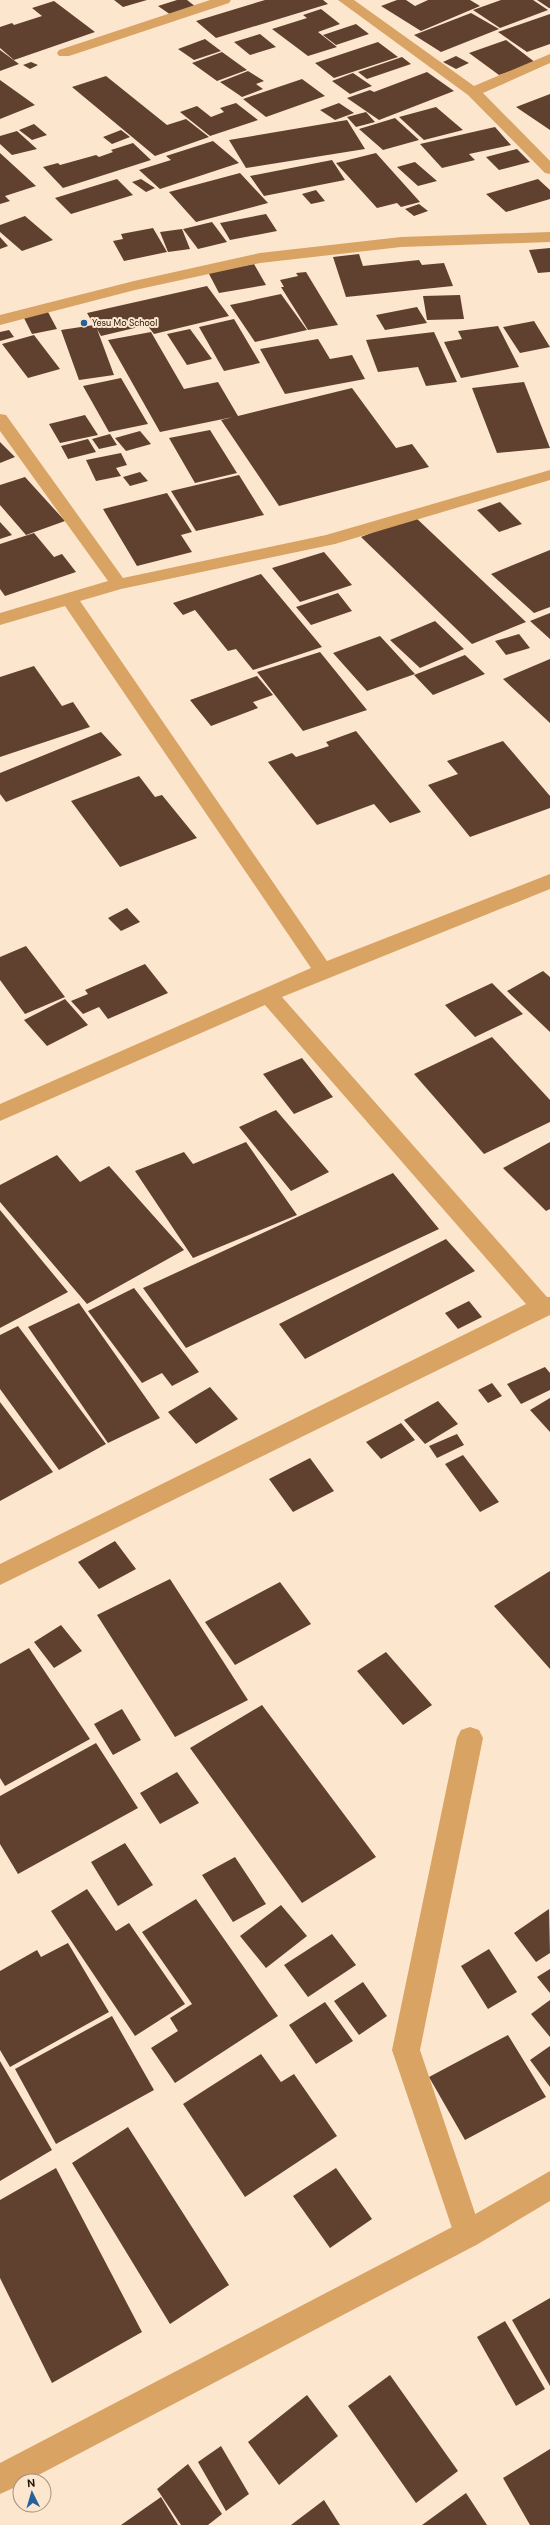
<svg xmlns="http://www.w3.org/2000/svg" width="550" height="2525" font-family="'DM Sans',sans-serif">
  <style>
    .building { fill: #604130 }
    .lines { fill: none; stroke-linecap: round; stroke-linejoin: round }
    .service { fill: #d9a364; fill-rule: evenodd }
    .minor { fill: #d9a364; fill-rule: evenodd }
    .poi-dot { fill: #266299; stroke: #fde6ce; stroke-width: 1.5 }
    .labels { text-anchor: middle; stroke-width: 4; stroke-linejoin: round; paint-order: stroke }
    .far-poi-label { font-size: 9px; fill: #1c1207; stroke: #fde6ce; text-anchor: start }
  </style>
  <rect width="100%" height="100%" fill="#fde6ce"/>
  <path class="building" d="M114 0H147L123 7Z
    M177 0H187L196 7 171 15 158 6Z
    M265 0H323L328 4 216 38 196 21Z
    M397 0H406L415 6 428 0H470L480 6 421 31 381 6Z
    M501 0H533L548 10 500 28 473 10Z
    M537 0H550V8H549Z
    M54 1 95 32 14 60 0 48V27L12 23 14 25 42 16 32 8Z
    M321 9 340 24 318 32 337 47 308 56 272 29 307 18 303 15Z
    M471 13 499 29 441 52 414 35Z
    M550 14V44L527 52 498 32Z
    M356 24 369 34 336 45 323 35Z
    M260 34 276 47 250 55 234 42Z
    M205 39 221 51 194 60 178 49Z
    M506 40 536 63 499 75 469 53Z
    M378 42 398 57 334 78 315 63Z
    M0 50 19 64 0 71Z
    M222 52 247 70 217 81 192 63Z
    M456 56 469 63 456 69 443 62Z
    M402 57 411 64 367 79 358 72Z
    M31 62 38 65 30 69 23 65Z
    M248 71 264 81 256 84 263 89 242 97 220 82Z
    M427 72 454 91 379 120 347 98 370 90 374 92Z
    M353 73 372 86 350 94 332 81Z
    M106 76 167 125 186 119 209 137 155 156 72 87Z
    M302 79 325 96 266 117 243 99Z
    M0 80 35 105 0 119Z
    M550 94V130L516 107Z
    M236 103 258 120 210 136 180 112 197 106 211 117 224 112 220 108Z
    M339 103 354 113 335 120 320 110Z
    M436 107 463 130 424 140 399 117Z
    M366 112 375 122 356 127 347 117Z
    M395 118 419 140 383 150 359 129Z
    M347 120 365 149 246 168 229 140Z
    M34 124 47 135 32 140 19 130Z
    M495 127 511 145 469 154 475 160 442 168 420 144Z
    M121 130 130 137 112 144 103 137Z
    M17 131 37 149 12 155 0 144V136Z
    M213 141 239 163 160 189 139 170 171 160 166 156Z
    M133 143 151 160 63 188 43 167 58 163 60 165 96 155 99 157 113 152 111 150Z
    M517 149 530 162 499 170 486 157Z
    M0 153 36 186 5 196 10 201 0 204Z
    M376 153 420 202 401 207 397 203 377 208 336 163Z
    M332 160 345 180 264 196 250 176Z
    M415 162 437 181 418 186 397 167Z
    M240 173 268 203 196 222 169 192Z
    M117 179 133 195 71 214 55 198Z
    M141 179 155 188 146 192 132 182Z
    M538 179 550 190V199L506 212 486 194Z
    M316 190 325 201 311 204 302 194Z
    M419 204 428 211 414 216 405 209Z
    M266 214 277 231 230 240 220 223Z
    M25 216 53 240 22 251 0 232V225Z
    M212 222 227 242 198 249 183 229Z
    M153 228 167 252 124 261 113 241 123 239 121 234Z
    M182 229 190 249 168 252 160 232Z
    M0 237 8 246 0 249Z
    M550 248V272L538 273 529 250Z
    M359 254 363 266 419 260 422 265 444 263 453 286 346 297 333 257Z
    M254 264 266 285 219 293 208 272Z
    M306 272 338 325 308 330 281 287H284L280 280 298 276 296 273Z
    M207 286 229 316 154 334 147 325 101 336 97 329 114 375 79 380 61 330 94 325 87 313Z
    M281 294 307 330 255 342 230 305Z
    M460 295 464 319 427 320 423 296Z
    M417 307 427 323 385 330 376 315Z
    M48 312 57 329 32 334 23 316Z
    M234 319 260 363 224 371 199 327Z
    M534 321 550 347 520 353 503 327Z
    M498 326 519 367 461 378 444 342 462 339 458 331Z
    M190 329 212 359 187 365 167 334Z
    M9 330 14 337 0 341V332Z
    M151 332 184 389 218 382 238 416 352 388 396 448 412 444 429 467 279 506 221 420 233 417 160 432 108 340Z
    M434 332 457 382 426 386 418 367 378 372 366 340Z
    M34 335 60 369 28 378 2 344Z
    M318 339 330 359 352 355 365 379 285 394 260 349Z
    M121 378 148 424 109 432 83 386Z
    M524 382 550 448 497 453 472 388Z
    M85 415 98 435 60 443 49 424Z
    M210 430 237 473 195 483 169 438Z
    M140 431 151 444 126 451 115 438Z
    M110 434 117 445 99 449 92 439Z
    M88 439 96 452 68 459 61 446Z
    M0 442 15 457 0 463Z
    M121 453 127 465 116 468 121 476 96 481 86 460Z
    M140 472 148 481 130 486 123 477Z
    M239 475 264 515 196 531 171 491Z
    M25 477 65 521 26 535 0 505V485Z
    M167 493 192 532 181 535 192 552 137 566 103 509Z
    M500 502 522 524 499 532 477 510Z
    M414 516 526 622 472 644 361 537Z
    M0 522 12 535 0 539Z
    M34 533 54 557 62 554 76 572 5 596 0 589V544Z
    M550 550V607L534 613 491 574Z
    M324 552 352 585 300 602 272 568Z
    M261 574 322 647 253 670 236 649 228 651 195 610 183 615 173 603Z
    M338 593 352 611 311 625 296 607Z
    M550 613V639L530 621Z
    M435 621 464 649 420 668 390 640Z
    M519 634 530 648 506 655 495 641Z
    M380 636 415 674 367 691 333 653Z
    M320 652 367 710 303 731 257 672Z
    M465 655 485 674 433 695 414 675Z
    M550 659V723L503 679Z
    M34 666 62 706 73 702 90 727 0 757V677Z
    M257 676 273 695 253 702 258 708 211 726 190 700Z
    M356 731 421 812 390 823 374 804 317 825 268 762 292 753 296 757 329 746 326 742Z
    M101 732 122 755 6 802 0 794V773Z
    M503 741 550 796V808L470 837 428 785 458 774 447 761Z
    M139 776 155 797 162 795 197 838 120 867 71 801Z
    M127 908 140 922 121 931 108 918Z
    M26 946 65 997 25 1014 0 980V957Z
    M145 964 168 993 108 1019 99 1007 83 1014 71 1001 88 994 85 990Z
    M543 971 550 977V1032L507 991Z
    M492 983 523 1014 475 1037 445 1005Z
    M65 999 88 1025 47 1046 24 1020Z
    M492 1037 550 1100V1122L484 1154 414 1074Z
    M302 1058 333 1097 294 1114 263 1074Z
    M276 1110 329 1172 291 1191 239 1127Z
    M246 1142 297 1215 193 1258 135 1171 184 1152 193 1164Z
    M550 1142V1209L546 1211 503 1168Z
    M57 1155 80 1182 109 1166 184 1250 87 1304 0 1202V1185Z
    M393 1173 439 1229 186 1348 143 1288Z
    M0 1210 68 1292 0 1328Z
    M446 1239 475 1271 305 1359 279 1324Z
    M134 1288 199 1372 172 1386 162 1373 142 1383 88 1311Z
    M469 1301 482 1317 458 1329 445 1313Z
    M79 1303 160 1418 108 1443 28 1327Z
    M18 1326 106 1444 59 1470 0 1389V1335Z
    M545 1367 550 1373V1390L521 1404 507 1384Z
    M492 1383 502 1396 488 1403 478 1390Z
    M210 1387 238 1419 196 1444 168 1412Z
    M550 1398V1432L530 1410Z
    M438 1401 458 1424 425 1444 404 1420Z
    M0 1402 53 1472 0 1501Z
    M401 1423 415 1440 381 1459 366 1442Z
    M457 1434 464 1445 437 1458 429 1446Z
    M463 1455 499 1502 480 1512 445 1464Z
    M310 1458 334 1491 293 1512 269 1479Z
    M115 1541 136 1569 99 1589 78 1562Z
    M550 1571V1669L494 1606Z
    M170 1579 248 1700 175 1737 97 1615Z
    M280 1582 311 1624 235 1665 205 1622Z
    M61 1625 82 1651 54 1668 34 1642Z
    M29 1648 90 1739 5 1786 0 1778V1664Z
    M386 1652 432 1705 403 1725 357 1671Z
    M262 1705 376 1857 302 1903 190 1748Z
    M122 1709 141 1740 113 1755 94 1724Z
    M96 1743 138 1808 18 1874 0 1844V1796Z
    M177 1772 199 1803 160 1824 140 1793Z
    M125 1843 153 1885 118 1906 91 1862Z
    M235 1857 266 1904 233 1922 202 1875Z
    M87 1889 116 1931 129 1923 185 2004 135 2036 51 1911Z
    M196 1899 278 2016 175 2083 151 2048 178 2031 170 2018 192 2004 142 1932Z
    M281 1905 307 1936 266 1968 240 1936Z
    M549 1909 550 1953 536 1962 514 1933Z
    M332 1934 356 1965 308 1997 284 1965Z
    M68 1943 109 2012 10 2067 0 2050V1971L37 1950 41 1957Z
    M489 1949 517 1992 488 2009 461 1966Z
    M550 1969V1993L537 1977Z
    M363 1982 387 2016 359 2035 334 2001Z
    M550 2000V2037L531 2014Z
    M325 2002 353 2041 316 2064 289 2025Z
    M112 2016 154 2090 56 2144 15 2069Z
    M508 2035 546 2097 465 2140 429 2077Z
    M550 2046V2087L530 2060Z
    M261 2054 281 2082 294 2074 337 2136 245 2197 183 2104Z
    M0 2061 52 2150 0 2181Z
    M128 2127 229 2285 170 2324 72 2163Z
    M56 2168 142 2332 52 2383 0 2278V2200Z
    M336 2168 372 2219 330 2248 293 2196Z
    M550 2298V2386L512 2320Z
    M505 2321 545 2389 516 2406 477 2337Z
    M390 2375 458 2471 416 2503 348 2406Z
    M307 2395 338 2436 279 2485 248 2442Z
    M221 2446 249 2494 226 2511 198 2462Z
    M550 2449V2525H530L503 2478Z
    M188 2464 222 2514 208 2525H181L157 2489Z
    M466 2493 487 2525H422Z
    M161 2497 178 2525H121Z
    M324 2500 340 2525H291Z"/>
  <g class="lines">
    <path class="service" d="M470 1727 479 1730 483 1738 420 2050 482 2234 478 2244 468 2248 458 2244 454 2234 392 2050 457 1738 461 1730Z"/>
    <path class="minor" d="M210 0H231L229 3 69 56H59L57 53 59 50Z
      M338 0H354L474 86 550 54V63L483 93 550 161V174L545 173 468 95Z
      M550 232V242L401 247 260 263 135 290 0 325V315L134 281 260 253 401 237Z
      M0 414 6 415 123 578 326 535 550 470V480L335 544 121 589 80 601 327 961 550 874V889L282 997 547 1297H550V1315L0 1585V1564L526 1304 265 1005 0 1121V1104L311 968 65 606 0 625V613L108 581 0 431Z
      M550 2171V2201L478 2244 27 2481H20V2485L0 2494V2463L458 2224Z"/>
  </g>
  <circle class="poi-dot" cx="84" cy="323" r="4"/>
  <g class="labels">
    <g class="far-poi-label">
      <text x="92" y="326">Yesu Mo School</text>
    </g>
  </g>
  <g transform="translate(32 2493) rotate(355)"><circle r="19" fill="#fde6ce" stroke="#a3917e"/>
  <path d="M0-3L7 15L0 10L-7 15Z" fill="#266299"/>
  <text y="-6" font-size="11" font-weight="bold" text-anchor="middle" fill="#1c1207">N</text>
  </g>
</svg>
